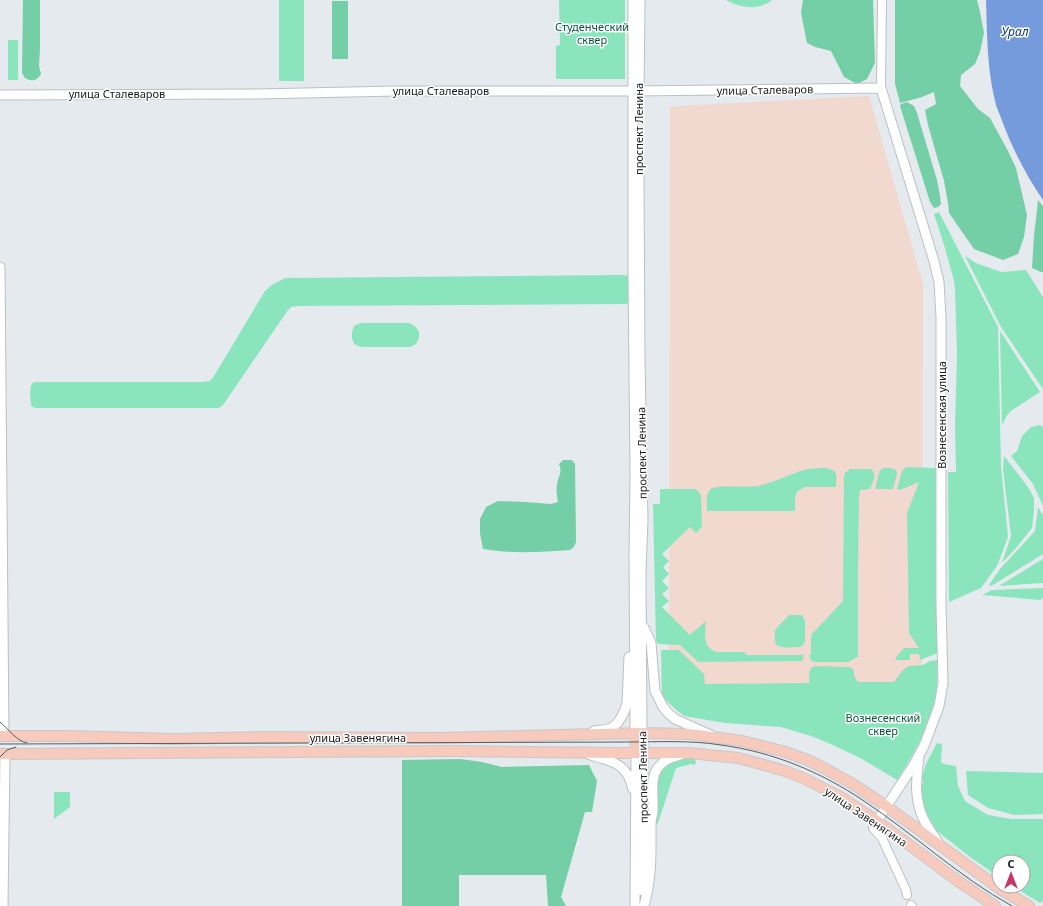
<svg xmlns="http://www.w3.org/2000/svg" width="1043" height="906" font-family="'Noto Sans',sans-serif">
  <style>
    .commercial { fill: #f1d9cf }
    .green { fill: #8be5bc }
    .forest { fill: #74cfa7 }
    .water { fill: #769bdd }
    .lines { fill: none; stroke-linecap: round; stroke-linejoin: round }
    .tertiary-casing { stroke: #bbc0c5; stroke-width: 10 }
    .secondary-casing { stroke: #bbc0c5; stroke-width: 11 }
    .primary-casing { stroke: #c8c8c8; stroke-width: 12 }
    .tertiary { stroke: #fff; stroke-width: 8 }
    .secondary { stroke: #fff; stroke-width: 9 }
    .primary { stroke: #f7cabe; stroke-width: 10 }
    .tram { stroke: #595c5e; stroke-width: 1 }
    .labels { text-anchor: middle; stroke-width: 3; stroke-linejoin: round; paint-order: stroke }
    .park-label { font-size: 11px; fill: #07543a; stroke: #fff }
    .street-label { font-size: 11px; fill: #181a1b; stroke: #fff }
    .water-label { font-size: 12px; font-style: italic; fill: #0d3481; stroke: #fff }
  </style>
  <rect width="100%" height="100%" fill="#e4eaee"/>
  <path class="commercial" d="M869 96 923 284 922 688 669 699 670 107 695 105Z"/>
  <path class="green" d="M279 0H304V81H279Z
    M559 0H625V79H556V46L560 45Z
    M726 0H772C759 11 741 8 726 0Z
    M8 40H18V80H8Z
    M939 212 998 327 1001 467 1008 537 997 566 981 588 949 602 948 472H956L955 427 957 354 955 289 954 281 945 248 934 214Z
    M965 256 976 263 1001 272 1026 270 1043 297V389L1001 327Z
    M623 275 629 276V302L626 304 298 306 291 307 288 310 225 402 222 406 218 408H36L32 407 31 405C31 398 28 386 34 382H201L210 381 214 376 265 291 272 285 285 278Z
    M361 323H410L416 327 419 332V338L416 344 410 347H361L354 344 352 338V332L354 326Z
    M1000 331 1040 392 1012 410 1007 415 1002 425Z
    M1040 425 1043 427V506L1033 484 1011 456 1017 451 1022 436 1031 427Z
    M1004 456 1028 487 1034 498V511L1032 528 1016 548 1002 563 1011 536 1003 469Z
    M906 467 935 468 938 469V653L920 660 919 654H910V660H895L897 656 904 648H919L909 633 907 513 919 482 900 490 897 489 902 471Z
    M884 468C889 468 896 467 897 473L893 489H875L879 473 880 470Z
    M808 469C816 469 832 465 836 474 837 477 836 483 836 487H804L797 492 795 497V511H707C707 503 705 493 712 488 727 485 743 488 758 486 776 482 791 473 808 469Z
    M850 469H871C878 474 872 483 870 489L860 490 859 498 858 569V657C854 658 852 661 848 662H815L812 661 810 659 809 655 811 654V637L812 634 843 601 844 476 845 473Z
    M660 489H694L697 490 701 495 702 527 696 533 690 527 662 554 669 561 663 567 669 574 662 581 669 588 662 594 669 601 662 607 690 635 706 621C705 633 702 648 717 652H745L746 655H803L804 657 802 661 698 662 680 645 659 644 657 643 656 641 653 504H660Z
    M1038 507 1043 515V554L996 583 991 586 989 585 1000 569 1035 531Z
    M1043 559V583L999 586 1038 562Z
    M1043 588V598L1040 600 982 595 992 590Z
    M789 615H802L805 621V642L802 646 799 647C792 647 776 650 775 641 774 637 775 633 775 630Z
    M661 650H679L704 674 705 684 809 683C810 676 807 669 815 666L849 667 852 668 854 671V676L858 682H894L903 670 909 666 923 665 930 661 937 660C937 668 938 676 937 684 934 718 916 752 897 780L862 759 833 745 811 736 781 727 725 723 684 716 673 707 662 696Z
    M937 743 942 744 941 762 944 764 956 766 958 786 965 801 988 815 1012 819H1043V901L1040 903 1013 886H1023V862H999V877L970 857 937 831 922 808 919 790 923 783 922 777 926 764Z
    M692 758C694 759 696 760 696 763L694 765 691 764 676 768 658 823 656 825V778L664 765 679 759Z
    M966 771 1043 773V814L1014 815 988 808 968 795Z
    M54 792H70V807L54 819Z"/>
  <path class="forest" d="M23 0H40V48L39 66 41 74C37 81 32 82 25 78L22 73Z
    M803 0H873L875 63 867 79 857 84 844 77 831 51 815 47 807 43 801 13Z
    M895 0H977L980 12 984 33 980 52 975 64 961 75 960 86 978 109 990 118 1008 151 1016 168 1027 215 1024 237 1018 254 1003 260 974 249 949 213 948 203 944 181 928 125 925 110 936 104 934 92 922 97 900 103 895 84Z
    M332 1H348V59H332Z
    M907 102 914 106 917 113 937 180 940 196 941 204 938 207 934 208 930 202 900 106 901 104Z
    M1038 200 1043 206V272H1041L1032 268 1034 236Z
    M563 460H572L575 464 576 542 574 547 570 550C541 552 512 554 483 549L480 533V519L486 507 498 501 525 502 551 504 558 502C557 496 556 490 557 484 558 477 563 472 559 464Z
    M460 759 482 762 502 767 589 765 597 781 592 812H585L561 897 566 906H548L546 875H459V906H402V760Z"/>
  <path class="water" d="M986 0H1043V200C1026 175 1011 146 1001 118 999 112 996 107 995 101 987 68 987 33 986 0Z"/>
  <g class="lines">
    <g class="tertiary-casing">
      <path id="tertiary" d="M881 88 882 0
        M877 821 873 828 882 838 906 890 907 895
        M911 905 912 906"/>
    </g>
    <g class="secondary-casing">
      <path id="secondary" d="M633 0V273L635 476 634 554 635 733
        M0 95 257 94 397 91H633L881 88 934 261 939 282 941 317V606L943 683 939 706 924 746 913 766 877 821
        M639 97 640 0
        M639 175 640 360 643 519 641 572 642 733
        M0 267 4 736
        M643 626 651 643 655 691 663 707 668 713 675 719 713 736
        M594 731C599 730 606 730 611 728 619 724 625 712 627 703L629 657
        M643 753V891
        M590 755C612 761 627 763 633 789
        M919 758C916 780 914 800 924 820 928 828 934 836 939 844
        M3 906 5 754
        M635 906 636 753
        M644 906C649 888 651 870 651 851 651 842 651 833 651 823 651 819 653 815 653 811 654 798 650 780 657 769 663 760 671 757 680 755"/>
    </g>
    <g class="primary-casing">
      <path id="primary" d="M635 733 636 753
        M642 733 643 753
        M0 736H67L172 739 266 737 440 738 642 733 689 734 742 741 782 751 805 759 820 766 853 784 886 806 1000 889 1029 906
        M0 754 455 751 622 753H689L738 758 761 764 785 771 803 778 839 796 877 821 958 881 995 906"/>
    </g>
    <use href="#tertiary" class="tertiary"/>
    <use href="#secondary" class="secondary"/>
    <use href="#primary" class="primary"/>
    <path class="tram" d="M0 722C7 728 18 742 27 743
      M0 744 627 742C658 742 690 740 721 745 773 752 821 772 864 801 914 834 959 877 1012 906
      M0 757 7 750 16 747"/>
  </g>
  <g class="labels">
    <g class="park-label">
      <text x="592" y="31">Студенческий<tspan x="592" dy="13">сквер</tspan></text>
      <text x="883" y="722">Вознесенский<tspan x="883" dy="13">cквер</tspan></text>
    </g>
    <g class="street-label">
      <text transform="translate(765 90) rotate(-1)" y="4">улица Сталеваров</text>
      <text x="441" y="95">улица Сталеваров</text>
      <text x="117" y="98">улица Сталеваров</text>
      <text transform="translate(639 129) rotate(-90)" y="4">проспект Ленина</text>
      <text transform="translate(942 415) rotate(-90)" y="4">Вознесенская улица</text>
      <text transform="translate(642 453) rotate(-91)" y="4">проспект Ленина</text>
      <text x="358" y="742">улица Завенягина</text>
      <text transform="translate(643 777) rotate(-91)" y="4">проспект Ленина</text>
      <text transform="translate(866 817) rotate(34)" y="4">улица Завенягина</text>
    </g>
    <g class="water-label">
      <text x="1015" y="36">Урал</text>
    </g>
  </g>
  <g transform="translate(1011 874)"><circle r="19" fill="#ffffff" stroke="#a3a3a4"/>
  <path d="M0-3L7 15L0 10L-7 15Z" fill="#c63762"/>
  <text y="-6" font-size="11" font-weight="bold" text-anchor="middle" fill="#181a1b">С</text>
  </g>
</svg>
